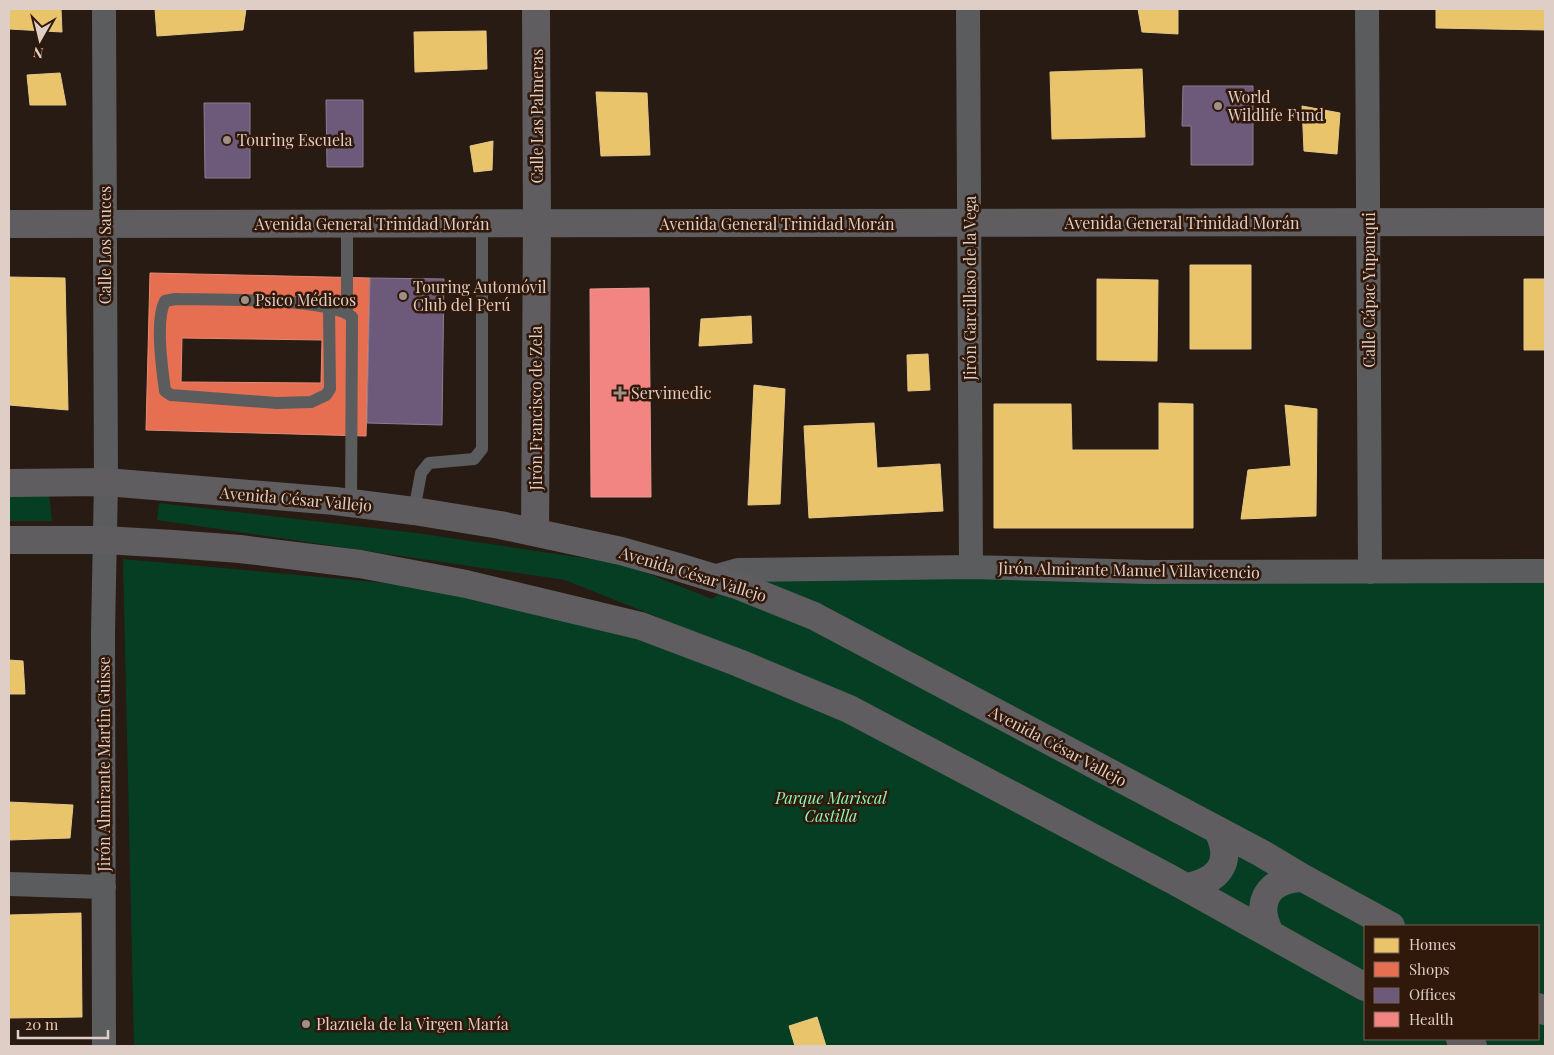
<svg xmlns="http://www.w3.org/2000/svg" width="1554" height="1055" font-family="'Playfair Display',serif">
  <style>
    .green { fill: #063e23; fill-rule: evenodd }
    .homes { fill: #e9c46a; stroke: #e6c786 }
    .shops { fill: #e76f51; stroke: #e58c74; fill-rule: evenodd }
    .offices { fill: #6d597a; stroke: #8f7c91 }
    .health { fill: #f28482; stroke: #ec9a96 }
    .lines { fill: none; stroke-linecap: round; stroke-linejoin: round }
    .lane { stroke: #5b5c5e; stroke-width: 12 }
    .street { stroke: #5b5c5e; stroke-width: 24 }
    .secondary { stroke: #5f5d5f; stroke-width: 28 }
    .poi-dot { fill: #9f8f87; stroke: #30180b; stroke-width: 2 }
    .labels { text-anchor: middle; stroke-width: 5; stroke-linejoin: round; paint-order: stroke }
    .poi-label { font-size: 16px; fill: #dfcec6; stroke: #30180b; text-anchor: start }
    .street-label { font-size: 16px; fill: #dfcec6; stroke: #30180b }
    .park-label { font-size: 16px; font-style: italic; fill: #89f8b8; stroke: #30180b }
  </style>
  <rect width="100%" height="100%" fill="#281b13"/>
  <path class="green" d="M9 493H49L52 521H9Z
    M159 503 416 533 624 564 712 599 759 566 1545 577V1046H134L123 559 453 589 675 624 565 580 157 520ZM1365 926H1538V1039H1365Z"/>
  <path class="homes" d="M9 9H61L62 32 9 29Z
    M155 9H246L243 30 157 36Z
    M1138 9H1178V34L1142 32Z
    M1436 9H1545V30L1436 28Z
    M486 31 487 69 415 72 414 32Z
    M1142 69 1145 137 1052 139 1050 72Z
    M60 73 66 105H30L27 75Z
    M596 92 647 93 650 155 601 156Z
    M1302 106 1340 113 1337 154 1304 151Z
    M493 141 492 170 474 172 470 146Z
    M1545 263V350H1524V279H1545Z
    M1190 265H1251V349H1190Z
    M9 277 65 278 68 410 9 405Z
    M1097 279 1158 280 1157 361 1097 360Z
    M751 316 752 343 699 346 701 319Z
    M928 354 930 390 908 391 907 355Z
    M754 385 785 389 780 504 748 505Z
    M1159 403 1193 404V528H994V404H1071L1072 450H1159Z
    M1285 405 1317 409 1316 516 1241 519 1248 470 1291 466Z
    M874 423 877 468 940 464 943 511 809 518 804 426Z
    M9 660 23 661 25 694H9Z
    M9 802 73 805 70 838 9 840Z
    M81 913 82 1017 9 1018V915Z
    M817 1017 826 1046H795L789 1026Z"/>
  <path class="shops" d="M150 273 370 278 366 436 146 430ZM182 338 322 340 321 383 181 382Z"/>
  <path class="offices" d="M1183 86H1253V165H1191V126H1182Z
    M326 100H363V167H327Z
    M204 103H250V178H205Z
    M370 278 444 279 442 425 367 423Z"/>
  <path class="health" d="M649 288 651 497H591L590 289Z"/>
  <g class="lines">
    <path class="lane" d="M329 309 330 389 326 395 311 402 277 403 171 395 165 391C162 368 155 320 165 301L175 299C210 300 329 297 352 317L351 504
      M347 313V224
      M414 511 421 473 429 463 474 459 482 449V223"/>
    <path class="street" d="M104 9 106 482 103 633 104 1046
      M968 9 971 567
      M1367 9 1370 572
      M713 577 738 570 971 567 1147 572 1545 571
      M9 884 104 887"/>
    <path class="secondary" d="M9 224 1545 222
      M9 483 106 482 335 501 414 511 500 525 621 551 678 567 737 585 814 616 1261 853 1303 878 1391 926
      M535 532 537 224 536 9
      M9 540H104L173 544 240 549 360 564 466 584 641 626 739 663 849 709 1171 879 1365 987
      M1186 887C1218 881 1234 863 1218 831
      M1270 933C1254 902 1268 879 1303 878
      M1538 1007 1545 1011
      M1460 1039 1473 1046"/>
  </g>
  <g class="poi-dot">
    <circle cx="1218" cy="106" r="5"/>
    <circle cx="227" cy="140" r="5"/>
    <circle cx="403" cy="296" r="5"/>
    <circle cx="245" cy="300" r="5"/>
    <path d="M617.5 385.5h5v5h5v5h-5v5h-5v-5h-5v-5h5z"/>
    <circle cx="306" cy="1024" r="5"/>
  </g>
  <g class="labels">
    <g class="poi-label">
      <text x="1228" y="103">World<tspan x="1228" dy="18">Wildlife Fund</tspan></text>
      <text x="237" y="146">Touring Escuela</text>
      <text x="413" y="293">Touring Automóvil<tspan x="413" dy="18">Club del Perú</tspan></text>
      <text x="255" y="306">Psico Médicos</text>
      <text x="631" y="399">Servimedic</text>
      <text x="316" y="1030">Plazuela de la Virgen María</text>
    </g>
    <g class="street-label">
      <text transform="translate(537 116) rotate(-90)" y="6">Calle Las Palmeras</text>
      <text x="1182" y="229">Avenida General Trinidad Morán</text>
      <text x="372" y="230">Avenida General Trinidad Morán</text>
      <text x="777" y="230">Avenida General Trinidad Morán</text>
      <text transform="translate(105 245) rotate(-90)" y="6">Calle Los Sauces</text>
      <text transform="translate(970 288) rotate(-90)" y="6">Jirón Garcillaso de la Vega</text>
      <text transform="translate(1369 290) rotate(-90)" y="6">Calle Cápac Yupanqui</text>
      <text transform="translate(536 408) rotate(-90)" y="6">Jirón Francisco de Zela</text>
      <text transform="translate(296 499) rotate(5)" y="6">Avenida César Vallejo</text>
      <text transform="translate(1129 570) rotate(1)" y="6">Jirón Almirante Manuel Villavicencio</text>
      <text transform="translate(693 574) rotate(17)" y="6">Avenida César Vallejo</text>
      <text transform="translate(1058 746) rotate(28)" y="6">Avenida César Vallejo</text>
      <text transform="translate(104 764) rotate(-90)" y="6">Jirón Almirante Martin Guisse</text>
    </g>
    <g class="park-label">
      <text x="831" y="804">Parque Mariscal<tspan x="831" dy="18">Castilla</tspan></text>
    </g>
  </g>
  <rect width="1554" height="1055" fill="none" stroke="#dfcec6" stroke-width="20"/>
  <rect x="1364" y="925" width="175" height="115" fill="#30180b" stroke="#766156"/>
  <rect x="1374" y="938" width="25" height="15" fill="#e9c46a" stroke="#766156"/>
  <text x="1409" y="950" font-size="15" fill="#dfcec6">Homes</text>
  <rect x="1374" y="962" width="25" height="15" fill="#e76f51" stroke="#766156"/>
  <text x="1409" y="975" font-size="15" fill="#dfcec6">Shops</text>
  <rect x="1374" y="988" width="25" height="15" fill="#6d597a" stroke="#766156"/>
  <text x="1409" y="1000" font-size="15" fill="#dfcec6">Offices</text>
  <rect x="1374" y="1012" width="25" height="15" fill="#f28482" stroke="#766156"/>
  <text x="1409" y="1025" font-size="15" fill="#dfcec6">Health</text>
  <g transform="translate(40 40) rotate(188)" stroke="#30180b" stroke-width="4" paint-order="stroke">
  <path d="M0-4L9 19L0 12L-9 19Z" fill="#dfcec6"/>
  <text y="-8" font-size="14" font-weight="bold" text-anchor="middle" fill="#dfcec6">N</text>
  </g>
  <path d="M18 1030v8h90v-8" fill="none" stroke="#dfcec6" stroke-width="2.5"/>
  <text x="25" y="1030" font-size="15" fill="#dfcec6" stroke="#30180b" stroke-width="4" paint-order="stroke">20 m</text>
</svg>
